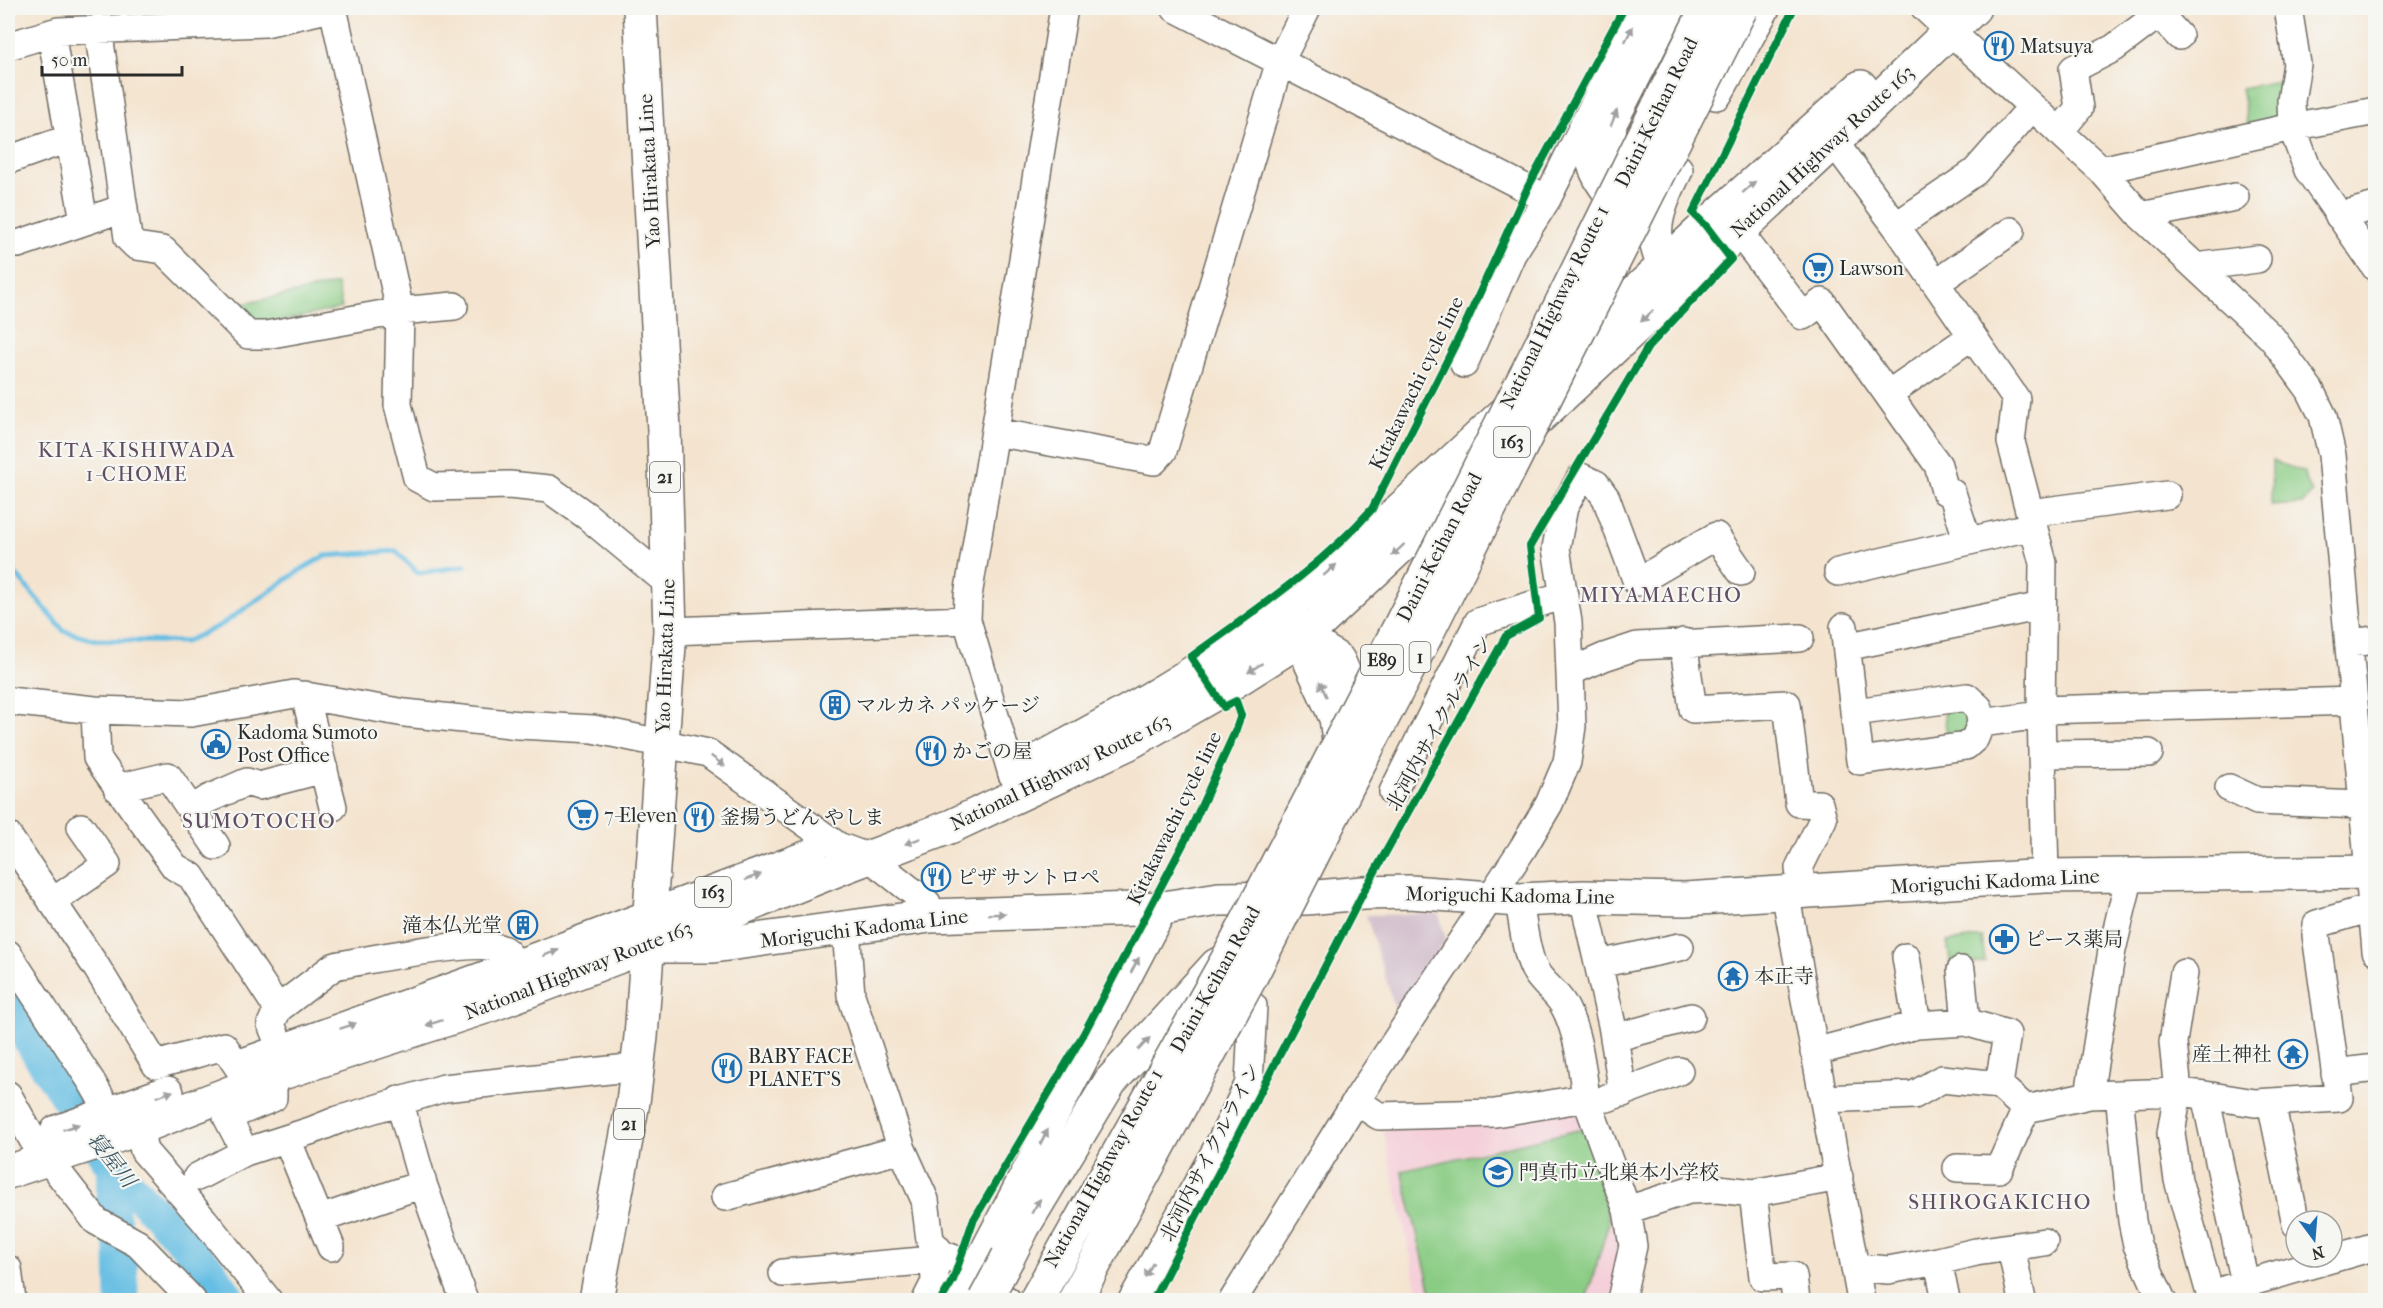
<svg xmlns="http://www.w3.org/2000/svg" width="2383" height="1308" font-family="'IM FELL French Canon','Noto Serif JP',serif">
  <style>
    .built { fill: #f5cfd9 }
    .industrial { fill: #d1bdcb }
    .green { fill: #8acc84; stroke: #5a7c58; stroke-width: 1.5 }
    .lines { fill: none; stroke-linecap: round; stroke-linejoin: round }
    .stream { stroke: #65bee3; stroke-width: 5 }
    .river { stroke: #65bee3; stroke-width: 33 }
    .minor-casing { stroke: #716c64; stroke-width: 30 }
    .major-casing { stroke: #716c64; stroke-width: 36 }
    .highway-casing { stroke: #716c64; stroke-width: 36 }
    .minor { stroke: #fff; stroke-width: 27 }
    .major { stroke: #fff; stroke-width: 33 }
    .highway { stroke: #fff; stroke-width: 33 }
    .highway-bridge-casing { stroke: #716c64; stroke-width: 36; stroke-linecap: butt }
    .highway-bridge { stroke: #fff; stroke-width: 33 }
    .cycleway-casing { stroke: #f6f6f2; stroke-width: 11 }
    .cycleway { stroke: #00873e; stroke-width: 8 }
    .oneway { fill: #a0a0a0 }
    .labels { text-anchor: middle; stroke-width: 4.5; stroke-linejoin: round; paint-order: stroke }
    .shield { fill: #f6f6f2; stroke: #686867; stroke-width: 1.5 }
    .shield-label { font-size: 18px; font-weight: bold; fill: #2b2b2b }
    .poi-label { font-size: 20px; fill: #2b2b2b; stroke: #f6f6f2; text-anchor: start }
    .street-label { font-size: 20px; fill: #2b2b2b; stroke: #f6f6f2 }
    .neighbourhood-label { font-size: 21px; letter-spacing: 1.5px; fill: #614e63; stroke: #f6f6f2 }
    .water-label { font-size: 21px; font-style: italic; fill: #3c5762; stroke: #f6f6f2 }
  </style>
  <rect width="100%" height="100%" fill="#f6f6f2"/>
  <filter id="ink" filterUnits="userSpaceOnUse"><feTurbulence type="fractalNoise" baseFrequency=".0167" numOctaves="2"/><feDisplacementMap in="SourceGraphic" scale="12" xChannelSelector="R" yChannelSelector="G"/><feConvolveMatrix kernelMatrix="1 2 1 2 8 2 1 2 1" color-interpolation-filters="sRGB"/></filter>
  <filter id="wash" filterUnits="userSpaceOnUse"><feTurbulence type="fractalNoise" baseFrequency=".008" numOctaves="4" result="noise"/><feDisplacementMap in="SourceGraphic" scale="24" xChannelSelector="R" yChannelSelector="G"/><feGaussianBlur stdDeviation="1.35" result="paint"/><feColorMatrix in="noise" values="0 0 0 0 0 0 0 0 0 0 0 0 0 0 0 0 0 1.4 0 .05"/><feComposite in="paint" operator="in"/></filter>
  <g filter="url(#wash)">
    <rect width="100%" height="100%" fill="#f4e4cf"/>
    <path class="built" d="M1571 1108 1583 1113 1627 1248 1612 1300H1420L1383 1130 1400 1123Z"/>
    <path class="industrial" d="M1439 914 1446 940 1397 1015 1366 915Z"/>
    <path class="green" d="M2289 79 2279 124 2249 130 2241 88Z
      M337 284 342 308 258 326 238 305Z
      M2272 461 2303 471 2312 493 2302 504 2271 506Z
      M1943 707 1969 710 1968 735 1948 742Z
      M1982 937 1985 962 1951 966 1947 942Z
      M1587 1128 1609 1222 1586 1300H1433L1402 1171Z"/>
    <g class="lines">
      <path class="stream" d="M8 565 64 631 96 640 185 642 221 625 302 569 325 556 396 551 418 573 465 566"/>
      <path class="river" d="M8 1008 113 1168 209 1269 230 1300
        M113 1168 112 1209 121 1250 122 1300"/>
    </g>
  </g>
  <g filter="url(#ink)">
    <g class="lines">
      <g class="minor-casing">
        <path id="minor" d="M333 8 400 311 398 405 417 478 434 487 509 485 549 489 587 516 668 583
          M1175 8 1547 199
          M1925 8 2101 170 2141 216 2272 338 2310 390 2323 416 2332 455 2376 951
          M2288 8 2297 64 2291 101 2292 127 2308 170 2376 268
          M98 28 128 238 136 246 163 250 248 335H266L400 311 454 306
          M51 33 84 221
          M8 46 58 31 265 23 331 8
          M1584 123C1587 163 1594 185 1625 213
          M1823 127 1896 226 2016 399 2011 442 2043 563 2041 710 2045 876
          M2059 132 2079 108 2073 69 2114 48 2159 14 2179 36
          M8 160 70 138
          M2101 170 2292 127 2376 111
          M2141 216 2235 197
          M2339 216 2376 206
          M1896 226 1975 172 2032 107
          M1738 231 1803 316 1822 302 1938 465 1945 491 1952 493 1968 541
          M18 244 124 208
          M2196 267 2257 259
          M1936 283 2011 231
          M1464 364 1512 254 1547 199 1642 8
          M1888 394 1972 336
          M995 432 1154 461 1163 451 1280 61 1307 8
          M2030 513 2167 495
          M1838 572 2033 526
          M1844 627 1860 761 1966 746 1975 738 1981 723 2041 715
          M670 631 967 620
          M1683 642 1693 709 1787 704 1799 803 1819 804 1823 819 1799 868 1802 891
          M2349 643 2376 640
          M1855 645 2042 606
          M1570 672 1604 657 1637 646 1800 638
          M305 695 333 807
          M8 701 95 710 191 713 294 694 405 713 519 725 593 729 708 753 838 846 870 858 927 903 930 916
          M95 710 97 758 175 867 191 876 278 1009 271 1024 281 1049
          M2041 710 2354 701
          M1854 712 1967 697 1979 708 1981 723
          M2042 754 2149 753
          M1012 774 967 620 968 596 1064 8
          M117 788 168 776 216 846
          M2229 788 2257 801 2362 805
          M1393 792 1478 622 1564 595
          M191 810 208 799 247 782 259 786 324 769
          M8 836 97 968 156 1065 224 1046 238 1067
          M1785 892 1861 1300
          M1583 897 1612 1025 1623 1093
          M1519 900C1522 918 1526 957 1536 972 1543 984 1555 991 1563 1004 1578 1030 1582 1067 1586 1098
          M52 902 107 864 81 827
          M846 928 851 995 902 1149 925 1200 930 1240 942 1254 967 1264C975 1283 989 1291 1007 1300
          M8 954 91 1081 110 1114
          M1906 957 1917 1025
          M1598 964 1680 947
          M1961 970 1966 1022
          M2184 973 2173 1042 2178 1092 2171 1133 2178 1180 2211 1297
          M278 1009 333 967 339 965C370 960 478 937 502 949 509 952 512 960 516 967
          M1614 1038 1691 1017
          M1814 1052 1917 1025 1966 1022 2007 1034 1999 1085
          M2335 1073 2376 1068
          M2119 1094 2132 1221 2137 1245 2162 1300
          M8 1095 33 1140 96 1221 138 1244 192 1300
          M2089 1095 2112 950 2130 875
          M2205 1095 2255 1103 2271 1102 2296 1224
          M1607 1098 1679 1071
          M1825 1099 1914 1095 1942 1079 1999 1085 2026 1109 2089 1095 2178 1092 2205 1095 2245 1283
          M399 1100 423 1184 464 1300
          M1356 1101 1379 1116 1495 1113 1586 1098 1627 1210 1633 1246 1621 1300
          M2271 1102 2339 1098 2316 935 2317 924 2371 908
          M139 1127 144 1151 204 1220 268 1300
          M287 1139 331 1247
          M245 1152 227 1117 273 1098V1091L268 1078
          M1957 1168 1999 1169 2026 1109
          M197 1177 245 1152 313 1130 338 1120 444 1088 637 1067
          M1753 1193 1763 1277 1793 1276 1796 1300
          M725 1197 902 1149
          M1627 1210 1689 1190 1718 1189 1753 1193 1839 1177
          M320 1219 423 1184
          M2011 1247 2022 1300
          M1938 1261 1976 1252 2044 1242
          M1855 1267 1888 1270 1938 1261 1946 1300
          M8 1269 12 1300
          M783 1273 934 1260 942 1254
          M2227 1289 2376 1246
          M926 1300 935 1282 934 1260
          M958 1300 1164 908
          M1132 1300 1221 1141 1249 1083 1253 1006
          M1233 1300 1356 1101 1523 848 1549 804 1567 762 1572 726 1568 622 1556 548 1564 507 1581 477 1596 484 1606 498 1637 582 1716 536 1741 572"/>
      </g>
      <g class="major-casing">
        <path id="major" d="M648 946H713L930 916 1164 908 1219 899 1306 898 1363 893 1410 892 1519 900 1583 897 1685 899 2045 876 2376 872
          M596 1300 633 1102 641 1037 670 631 664 430 640 8"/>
      </g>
      <g class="highway-casing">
        <path id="highway" d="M1716 93 1763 8
          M1676 170C1654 213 1644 242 1676 283
          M1628 203 1608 149 1610 123 1669 8
          M1567 356 1706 226 1861 87
          M1534 422 1834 142 1974 8
          M1293 620 1304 637 1311 663 1336 718 1341 754 1340 759
          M1304 637 1338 660 1360 710 1365 728
          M1015 773C1108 723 1202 674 1286 607 1363 547 1435 477 1507 411
          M249 1063 516 967 811 856
          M57 1132 167 1093
          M8 1172 126 1133 279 1074 488 1006 647 946 846 866 952 826 1129 743 1216 693 1304 637 1472 480
          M1008 1257 1023 1227 1110 1082 1217 965"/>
      </g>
      <use href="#minor" class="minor"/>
      <use href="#major" class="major"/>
      <use href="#highway" class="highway"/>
      <g class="highway-bridge-casing">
        <path id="highway-bridge" d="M985 1300 1008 1257
          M1036 1300 1230 955 1400 626 1542 343 1707 8
          M1075 1300 1250 978 1359 763 1425 637 1741 8"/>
      </g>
      <use href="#highway-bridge" class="highway-bridge"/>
      <g class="cycleway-casing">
        <path id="cycleway" d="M941 1300 953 1280 973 1221 1083 1035 1189 833 1235 732 1241 715 1236 701 1224 707 1191 657C1254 611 1320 568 1372 509L1465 325 1528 187 1624 8
          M1153 1300 1363 893 1506 636 1539 618 1530 546 1648 347 1731 259 1706 226 1693 213 1794 8"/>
      </g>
      <use href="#cycleway" class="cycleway"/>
    </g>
    <defs><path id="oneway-solid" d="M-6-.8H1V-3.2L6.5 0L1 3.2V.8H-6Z" transform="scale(1.5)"/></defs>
    <g class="oneway">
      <use href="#oneway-solid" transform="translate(1629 34) rotate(-63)"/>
      <use href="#oneway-solid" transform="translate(1614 118) rotate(-68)"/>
      <use href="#oneway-solid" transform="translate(1749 187) rotate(-42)"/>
      <use href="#oneway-solid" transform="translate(1647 316) rotate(137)"/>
      <use href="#oneway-solid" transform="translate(1398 550) rotate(137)"/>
      <use href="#oneway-solid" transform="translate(1330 570) rotate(-41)"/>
      <use href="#oneway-solid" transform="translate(1255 668) rotate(147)"/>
      <use href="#oneway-solid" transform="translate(1323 689) rotate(-115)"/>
      <use href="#oneway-solid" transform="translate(718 761) rotate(36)"/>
      <use href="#oneway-solid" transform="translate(913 841) rotate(159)"/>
      <use href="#oneway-solid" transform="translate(753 877) rotate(-20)"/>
      <use href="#oneway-solid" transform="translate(997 914) rotate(-2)"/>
      <use href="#oneway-solid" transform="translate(551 953) rotate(-21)"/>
      <use href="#oneway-solid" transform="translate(1135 965) rotate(-62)"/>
      <use href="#oneway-solid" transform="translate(434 1023) rotate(162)"/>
      <use href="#oneway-solid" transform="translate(348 1026) rotate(-19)"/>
      <use href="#oneway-solid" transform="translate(1144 1044) rotate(-47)"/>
      <use href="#oneway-solid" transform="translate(165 1094) rotate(-20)"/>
      <use href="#oneway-solid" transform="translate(71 1127) rotate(-19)"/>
      <use href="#oneway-solid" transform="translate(1044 1137) rotate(-62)"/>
      <use href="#oneway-solid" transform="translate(1036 1206) rotate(-59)"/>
      <use href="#oneway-solid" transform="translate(1149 1270) rotate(119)"/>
    </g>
  </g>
  <defs>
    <g id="restaurant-ring" transform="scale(1.5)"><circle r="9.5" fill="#f6f6f2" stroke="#1f6fb2" stroke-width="1.5"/><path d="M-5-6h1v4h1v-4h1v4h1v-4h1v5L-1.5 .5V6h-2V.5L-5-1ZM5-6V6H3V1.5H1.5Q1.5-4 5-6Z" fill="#1f6fb2"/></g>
    <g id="supermarket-ring" transform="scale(1.5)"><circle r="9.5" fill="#f6f6f2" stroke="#1f6fb2" stroke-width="1.5"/><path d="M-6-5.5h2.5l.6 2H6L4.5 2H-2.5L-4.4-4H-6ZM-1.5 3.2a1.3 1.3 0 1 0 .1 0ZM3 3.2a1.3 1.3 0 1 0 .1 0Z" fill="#1f6fb2"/></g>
    <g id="building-ring" transform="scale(1.5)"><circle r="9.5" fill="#f6f6f2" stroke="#1f6fb2" stroke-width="1.5"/><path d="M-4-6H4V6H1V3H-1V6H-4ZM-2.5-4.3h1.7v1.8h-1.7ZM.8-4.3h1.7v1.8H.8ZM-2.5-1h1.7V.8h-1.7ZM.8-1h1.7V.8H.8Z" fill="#1f6fb2"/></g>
    <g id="civic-ring" transform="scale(1.5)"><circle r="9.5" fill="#f6f6f2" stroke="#1f6fb2" stroke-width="1.5"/><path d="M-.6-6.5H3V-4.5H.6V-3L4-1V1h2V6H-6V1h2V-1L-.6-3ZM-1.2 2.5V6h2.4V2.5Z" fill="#1f6fb2"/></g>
    <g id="pharmacy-ring" transform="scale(1.5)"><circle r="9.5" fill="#f6f6f2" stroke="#1f6fb2" stroke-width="1.5"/><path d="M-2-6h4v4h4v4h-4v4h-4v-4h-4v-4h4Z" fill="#1f6fb2"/></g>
    <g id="temple-ring" transform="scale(1.5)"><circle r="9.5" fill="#f6f6f2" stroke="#1f6fb2" stroke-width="1.5"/><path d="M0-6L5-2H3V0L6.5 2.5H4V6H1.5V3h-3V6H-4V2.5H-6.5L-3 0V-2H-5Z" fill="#1f6fb2"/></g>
    <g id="school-ring" transform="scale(1.5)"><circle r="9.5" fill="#f6f6f2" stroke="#1f6fb2" stroke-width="1.5"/><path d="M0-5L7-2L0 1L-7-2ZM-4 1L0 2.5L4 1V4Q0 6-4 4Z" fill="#1f6fb2"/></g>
  </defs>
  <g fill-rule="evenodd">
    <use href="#restaurant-ring" x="1999" y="46"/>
    <use href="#supermarket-ring" x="1818" y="268"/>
    <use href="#building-ring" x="835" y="705"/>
    <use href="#civic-ring" x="216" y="744"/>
    <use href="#restaurant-ring" x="931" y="751"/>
    <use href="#supermarket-ring" x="583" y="815"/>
    <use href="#restaurant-ring" x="699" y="817"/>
    <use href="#restaurant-ring" x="936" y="877"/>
    <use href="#building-ring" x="523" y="925"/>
    <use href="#pharmacy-ring" x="2004" y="939"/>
    <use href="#temple-ring" x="1733" y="976"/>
    <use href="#temple-ring" x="2293" y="1054"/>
    <use href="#restaurant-ring" x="727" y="1068"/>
    <use href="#school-ring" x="1498" y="1172"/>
  </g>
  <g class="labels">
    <g class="shield">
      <rect x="1494" y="427" width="36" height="30" rx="4.5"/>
      <rect x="650" y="462" width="30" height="30" rx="4.5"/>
      <rect x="1409.5" y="642" width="21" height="30" rx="4.5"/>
      <rect x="1361" y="645" width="42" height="30" rx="4.5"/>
      <rect x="695" y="877" width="36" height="30" rx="4.5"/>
      <rect x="614" y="1109" width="30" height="30" rx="4.5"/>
    </g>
    <g class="shield-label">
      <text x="1512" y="448">163</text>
      <text x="665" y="483">21</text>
      <text x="1420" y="663">1</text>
      <text x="1382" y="666">E89</text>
      <text x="713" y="898">163</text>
      <text x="629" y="1130">21</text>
    </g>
    <g class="poi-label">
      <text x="2020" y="53">Matsuya</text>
      <text x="1839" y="275">Lawson</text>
      <text x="856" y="712">マルカネ パッケージ</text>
      <text x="237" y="739">Kadoma Sumoto<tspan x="237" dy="23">Post Office</tspan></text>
      <text x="952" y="758">かごの屋</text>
      <text x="604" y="822">7-Eleven</text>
      <text x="720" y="824">釜揚うどん やしま</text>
      <text x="957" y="884">ピザ サントロペ</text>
      <text x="502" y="932" text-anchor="end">滝本仏光堂</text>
      <text x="2025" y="946">ピース薬局</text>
      <text x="1754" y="983">本正寺</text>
      <text x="2272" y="1061" text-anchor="end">産土神社</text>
      <text x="748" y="1063">BABY FACE<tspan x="748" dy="23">PLANET'S</tspan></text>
      <text x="1519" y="1179">門真市立北巣本小学校</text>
    </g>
    <g class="street-label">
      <text transform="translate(1656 112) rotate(-64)" y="7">Daini-Keihan Road</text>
      <text transform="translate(1822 151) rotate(-43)" y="7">National Highway Route 163</text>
      <text transform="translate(649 171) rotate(-93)" y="7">Yao Hirakata Line</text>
      <text transform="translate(1554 307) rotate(-64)" y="7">National Highway Route 1</text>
      <text transform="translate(1416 383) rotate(-64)" y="7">Kitakawachi cycle line</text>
      <text transform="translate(1439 547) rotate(-63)" y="7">Daini-Keihan Road</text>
      <text transform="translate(665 656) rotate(-88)" y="7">Yao Hirakata Line</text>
      <text transform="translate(1439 723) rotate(-61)" y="7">北河内サイクルライン</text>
      <text transform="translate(1060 772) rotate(-26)" y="7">National Highway Route 163</text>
      <text transform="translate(1174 818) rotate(-64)" y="7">Kitakawachi cycle line</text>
      <text transform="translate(1995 881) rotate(-3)" y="7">Moriguchi Kadoma Line</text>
      <text transform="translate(1510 895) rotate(1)" y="7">Moriguchi Kadoma Line</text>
      <text transform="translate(864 928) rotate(-7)" y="7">Moriguchi Kadoma Line</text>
      <text transform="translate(578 970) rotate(-21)" y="7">National Highway Route 163</text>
      <text transform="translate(1215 979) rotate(-61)" y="7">Daini-Keihan Road</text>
      <text transform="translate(1210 1152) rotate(-63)" y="7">北河内サイクルライン</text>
      <text transform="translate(1103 1168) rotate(-61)" y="7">National Highway Route 1</text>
    </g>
    <g class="neighbourhood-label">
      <text x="137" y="457">KITA-KISHIWADA<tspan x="137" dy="24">1-CHOME</tspan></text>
      <text x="1661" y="602">MIYAMAECHO</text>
      <text x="259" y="828">SUMOTOCHO</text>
      <text x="2000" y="1209">SHIROGAKICHO</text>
    </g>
    <g class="water-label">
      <text transform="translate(112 1160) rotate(52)" y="7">寝屋川</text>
    </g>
  </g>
  <rect width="2383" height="1308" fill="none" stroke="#f6f6f2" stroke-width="30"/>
  <g transform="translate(2314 1239) rotate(164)"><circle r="28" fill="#f6f6f2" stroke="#a5a5a2" stroke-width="1.5"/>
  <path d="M0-4.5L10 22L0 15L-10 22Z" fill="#1f6fb2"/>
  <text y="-9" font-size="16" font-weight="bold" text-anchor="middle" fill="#2b2b2b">N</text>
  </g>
  <path d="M42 66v9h140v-9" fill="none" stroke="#2b2b2b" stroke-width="3"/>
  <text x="51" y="66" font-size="18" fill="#2b2b2b" stroke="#f6f6f2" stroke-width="4.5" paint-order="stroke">50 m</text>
</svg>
